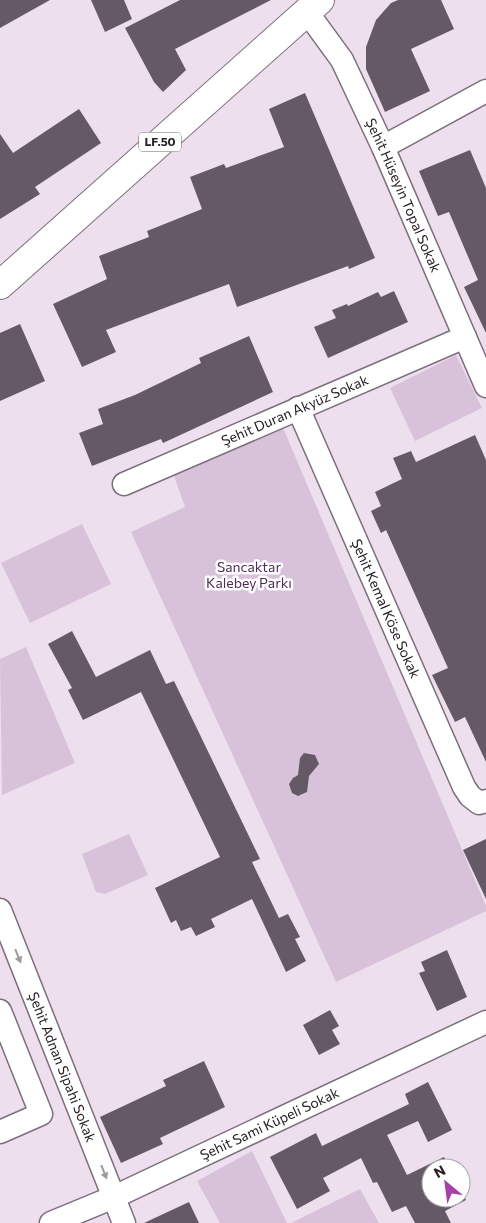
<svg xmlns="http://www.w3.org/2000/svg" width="486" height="1223" font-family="Commissioner,sans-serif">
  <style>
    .green { fill: #d8c2d9 }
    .building { fill: #665966 }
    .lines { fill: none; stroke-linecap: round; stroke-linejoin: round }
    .minor-casing { stroke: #7c6f7c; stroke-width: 25 }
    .major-casing { stroke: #7c6f7c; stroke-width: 30 }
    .minor { stroke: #fff; stroke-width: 22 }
    .major { stroke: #fff; stroke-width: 28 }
    .oneway { fill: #9d9b9d }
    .labels { text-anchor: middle; stroke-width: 5; stroke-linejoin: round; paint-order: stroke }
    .shield { fill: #fff; stroke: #676467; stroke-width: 1 }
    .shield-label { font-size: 12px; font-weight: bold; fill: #262126 }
    .street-label { font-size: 14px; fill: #262126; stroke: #fff }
    .park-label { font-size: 14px; fill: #522c55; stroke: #fff }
  </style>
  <rect width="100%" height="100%" fill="#eedfef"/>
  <path class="green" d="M456 355 482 408 415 441 390 388Z
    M281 423 486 906V911L336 982 131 532 185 507 173 473Z
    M82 524 111 584 30 623 1 563Z
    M26 647 75 763 2 795 0 659Z
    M129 834 148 875 105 894 96 892 82 854Z
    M252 1151 287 1223H220L197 1181Z
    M360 1189 379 1223H291Z"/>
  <path class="building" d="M0 0H50L0 28Z
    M91 0H124L132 19 105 32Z
    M180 0H271L175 49 186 70 163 92 154 82 125 28Z
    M398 0H441L454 29 411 49 430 91 385 112 366 69V47L376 20 391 3Z
    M305 93 375 258 349 269 348 266 237 307 229 284 175 304 106 330 116 352 82 367 53 304 107 279 99 256 149 237 147 231 202 209 190 177 224 164 226 168 284 147 269 109Z
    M79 109 101 143 35 187 40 194 0 219V134L13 153Z
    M470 150 486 188V333L464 287 478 280 449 212 438 216 419 171Z
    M394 291 408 322 328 358 314 327 336 318 332 310 347 304 348 306 378 292 381 297Z
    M20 324 45 381 0 401V333Z
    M249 336 273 392 163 443 161 439 92 466 79 433 103 424 98 409 135 395 201 363 199 358Z
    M475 435 486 460V762L465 717 455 722 432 675 448 668 386 530 381 533 371 511 381 506 375 492 402 479 393 458 411 451 416 462Z
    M72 631 96 677 150 650 166 684 174 681 260 859 252 862 279 918 288 914 300 937 295 939 306 961 286 972 252 899 211 919 215 927 196 936 191 927 181 931 176 920 171 923 155 888 220 857 141 692 83 720 68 690 72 688 48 644Z
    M304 753 315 755 319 764 309 776 307 792 298 796 292 793 289 784 293 778 298 775 300 758Z
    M486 839V899L463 850Z
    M447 950 467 997 437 1011 419 973 425 971 421 962Z
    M330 1010 339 1026 332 1030 340 1044 319 1055 303 1025Z
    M204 1061 225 1107 160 1138 163 1144 121 1163 100 1117 166 1086 163 1080Z
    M428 1082 452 1130 428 1142 418 1121 387 1135 407 1175 444 1157 450 1168H431V1198H461V1190L466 1200 445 1211 451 1223H415L406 1206 392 1212 377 1182 373 1183 361 1158 323 1178 330 1191 297 1209 270 1157 316 1133 322 1146 409 1104 405 1094Z
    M189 1202 199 1223H144Z"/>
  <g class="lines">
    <g class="minor-casing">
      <g id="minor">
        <path id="s1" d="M307 12 342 60 383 147 486 386"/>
        <path d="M383 147 486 91"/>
        <path id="s2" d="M298 408 464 787 470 796 479 803 486 801"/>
        <path id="s3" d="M124 484 465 337"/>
        <path id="s4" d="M0 910 124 1223"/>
        <path d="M0 1011 41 1114 0 1132"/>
        <path id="s5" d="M51 1223 114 1197 486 1022"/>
      </g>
    </g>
    <g class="major-casing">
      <path id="major" d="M0 285 320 0"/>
    </g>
    <use href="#minor" class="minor"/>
    <use href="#major" class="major"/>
  </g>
  <defs><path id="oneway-solid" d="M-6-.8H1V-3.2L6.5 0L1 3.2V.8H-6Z" transform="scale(1.25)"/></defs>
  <g class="oneway">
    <use href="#oneway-solid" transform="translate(18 956) rotate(68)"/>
    <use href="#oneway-solid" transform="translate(104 1172) rotate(68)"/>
  </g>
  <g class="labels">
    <rect class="shield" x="139" y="132.5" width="42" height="19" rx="4"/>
    <g class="shield-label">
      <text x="160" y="146">LF.50</text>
    </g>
    <g class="street-label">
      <text dy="5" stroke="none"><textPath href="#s1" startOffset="208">Şehit Hüseyin Topal Sokak</textPath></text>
      <text dy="5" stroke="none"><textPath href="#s3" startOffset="186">Şehit Duran Akyüz Sokak</textPath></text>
      <text dy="5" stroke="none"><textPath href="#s2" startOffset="219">Şehit Kemal Köse Sokak</textPath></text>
      <text dy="5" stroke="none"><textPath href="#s4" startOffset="169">Şehit Adnan Sipahi Sokak</textPath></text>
      <text dy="5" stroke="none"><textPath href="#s5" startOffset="240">Şehit Sami Küpeli Sokak</textPath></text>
    </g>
    <g class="park-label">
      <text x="249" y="572">Sancaktar<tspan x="249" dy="16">Kalebey Parkı</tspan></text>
    </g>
  </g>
  <g transform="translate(446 1183) rotate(331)"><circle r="24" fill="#ffffff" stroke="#a8a6a8"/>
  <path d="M0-4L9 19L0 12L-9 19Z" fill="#a342a9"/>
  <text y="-8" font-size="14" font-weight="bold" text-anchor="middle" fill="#262126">N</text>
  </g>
</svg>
